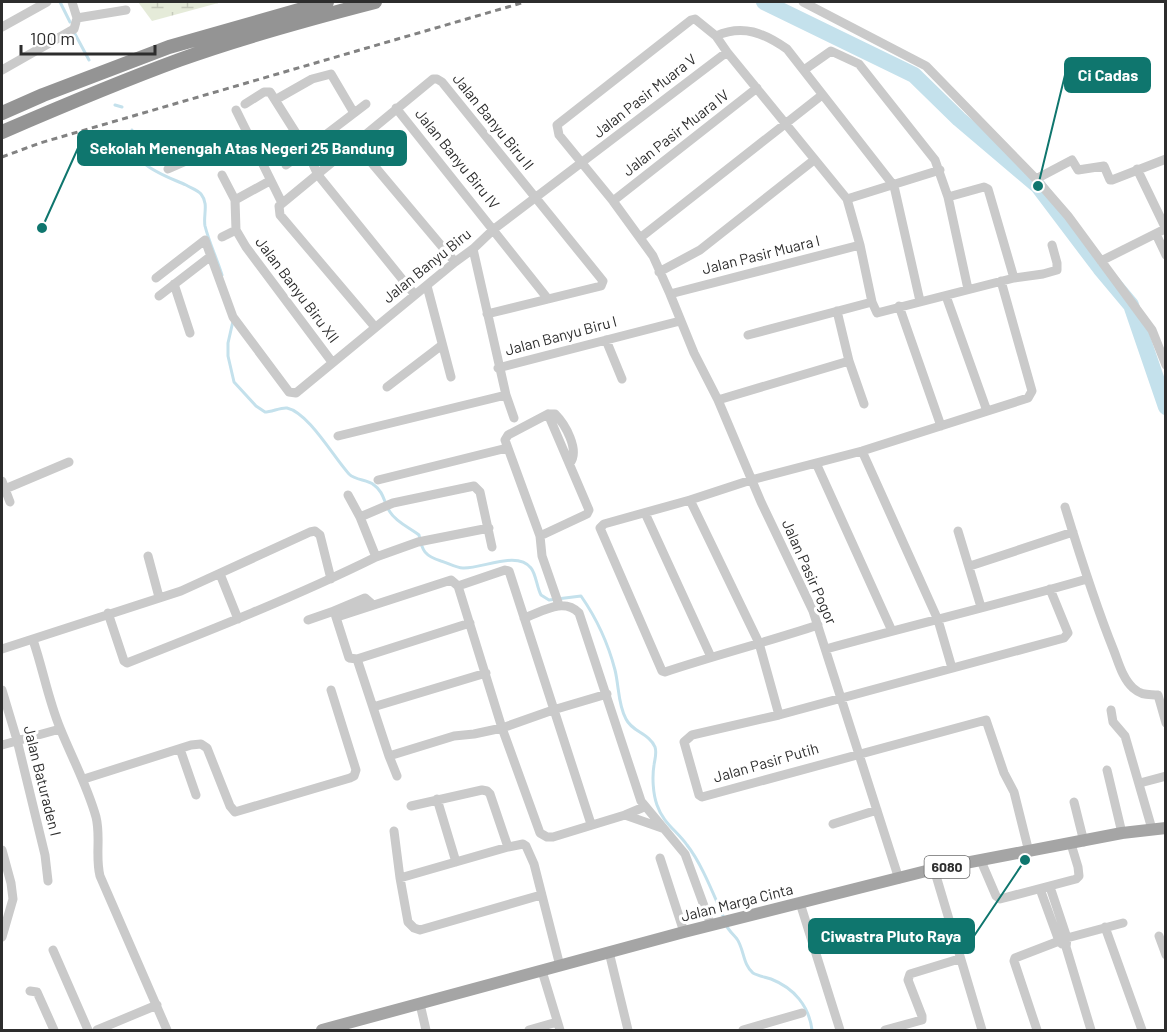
<svg xmlns="http://www.w3.org/2000/svg" width="1167" height="1032" font-family="Barlow,sans-serif">
  <style>
    .wetland { fill: url(#wetland-marsh) }
    .lines { fill: none; stroke-linecap: round; stroke-linejoin: round }
    .stream { stroke: #c4e1ec; stroke-width: 3 }
    .river { stroke: #c4e1ec; stroke-width: 16 }
    .minor { stroke: #cacaca; stroke-width: 9 }
    .major { stroke: #a5a5a5; stroke-width: 12 }
    .highway { stroke: #949494; stroke-width: 14 }
    .rail { stroke: #828282; stroke-width: 3; stroke-dasharray: 6 4.5; stroke-linecap: butt }
    .labels { text-anchor: middle; stroke-width: 6; stroke-linejoin: round; paint-order: stroke }
    .shield { fill: #fff; stroke: #6c6c6c; stroke-width: 1.5 }
    .shield-label { font-size: 14px; font-weight: bold; fill: #2d2d2d }
    .street-label { font-size: 15px; fill: #2d2d2d; stroke: #fff }
    .leader { fill: none; stroke: #0f766e; stroke-width: 2 }
    .callout-dot { fill: #0f766e; stroke: #fff; stroke-width: 2 }
    .callout { fill: #0f766e; stroke: #0f766e; stroke-width: 2 }
    .callout-label { font-size: 16px; text-anchor: middle; font-weight: bold; fill: #fff }
  </style>
  <defs>
    <pattern id="wetland-marsh" width="20" height="14" patternUnits="userSpaceOnUse" patternTransform="scale(1.5)"><rect width="20" height="14" fill="#e5ebd9"/><path d="M1 5h8M5 5V1M11 12h8M15 12V8" fill="none" stroke="#c5cabb"/></pattern>
  </defs>
  <rect width="100%" height="100%" fill="#fff"/>
  <path class="wetland" d="M138 2H222L152 21Z"/>
  <g class="lines">
    <path class="stream" d="M60 2 70 22
      M75 34 89 60
      M115 105 122 107
      M132 130C129 165 159 173 186 185 191 188 198 190 201 194 209 204 203 215 205 226 209 242 217 259 222 275
      M233 321 228 343V356L234 382 256 406 265 412C271 412 282 407 287 408 309 413 334 458 349 474 356 481 367 479 374 485 384 492 384 503 390 512 396 522 410 528 419 535 422 551 425 556 441 561 448 563 456 568 463 568 482 569 517 550 531 568 536 574 537 588 541 595L549 600 581 596C597 619 608 643 615 670 619 686 618 705 626 719 632 732 649 733 655 747 657 753 655 758 654 765 652 777 653 794 657 805 663 823 677 831 687 845 702 864 714 896 724 918
      M726 925C729 931 733 934 737 939 744 949 743 965 753 973 758 976 765 977 771 979 794 988 809 1006 812 1030"/>
    <path class="river" d="M764 2 914 75 959 119 1038 186 1100 268 1131 305 1166 407"/>
    <path class="minor" d="M72 2 77 18 126 10
      M803 2 926 66 1035 178 1068 216 1152 330 1166 365
      M2 27 47 2
      M716 36C743 24 764 33 787 49L894 186 920 301
      M2 70 74 29 77 18
      M804 70 831 51 859 64 935 160 948 197 968 289
      M275 100 312 79 331 74 354 113
      M245 104 264 92H270L306 149 318 175 415 295
      M396 108 548 299
      M236 110 282 203
      M355 143 455 262
      M286 165 366 104
      M168 169 248 134
      M222 175 235 200
      M1036 179 1072 160 1078 170 1104 166 1110 180H1112L1166 159
      M266 183 235 200 236 230 246 247 332 362
      M847 199 940 170
      M613 201 757 88
      M1156 234 1166 255
      M222 237 236 230
      M640 238 822 95
      M1101 261 1163 230 1165 227 1137 169
      M659 272 700 250 814 160
      M156 278 205 240 233 317 289 392 296 393 455 262 473 249 494 229 727 52
      M1014 278 1043 274 1057 270V263L1052 245
      M174 284 190 333
      M427 286 451 377
      M670 294 860 245
      M159 296 211 256
      M946 296 987 411
      M899 306 941 426
      M375 327 280 215 279 206 433 79H437L442 82 603 281 601 286 487 314
      M748 335 872 302
      M606 340 622 379
      M849 361 864 404
      M498 368 680 321
      M387 387 442 345
      M506 395 514 418
      M718 400 849 361 837 311
      M548 414H555C565 424 580 450 570 463
      M338 436 506 395 473 249
      M862 451 938 620 952 668
      M816 463 892 631
      M378 480 507 448
      M2 481 10 502
      M5 489 69 462
      M348 495 360 517
      M690 500 751 480 862 451 1028 398 1032 391 1001 281
      M1065 507C1080 556 1095 604 1114 651 1119 664 1123 679 1133 688 1142 696 1148 694 1158 695L1166 723
      M645 513 711 657
      M958 531 981 607
      M540 536 587 514 589 510 548 414 508 435 505 440 540 536 542 556 559 605
      M148 556 159 597
      M376 557 418 542 489 528
      M970 566 1073 532
      M220 574 238 619
      M458 586 505 570 509 571 591 824
      M334 611 365 598 373 605
      M108 613 124 661 127 663C211 630 295 597 376 557L360 517 393 503 474 486 480 492 492 547
      M337 617 451 580 458 586 502 728 540 833 547 837H553L625 815 644 807
      M524 618C542 612 563 597 579 613L641 801 685 854 711 925
      M308 620 334 611 349 658 357 659 389 756 397 776
      M33 640C43 669 48 699 60 728 72 758 87 785 96 817 101 837 95 856 100 876L167 1030
      M2 649 181 591 310 532 315 531 320 535 331 579
      M826 649C913 625 1001 604 1087 579
      M357 659 470 623
      M2 690 17 740 45 855 48 881
      M373 707 486 673
      M1111 710 1113 722 1125 736 1152 829
      M779 715 759 643 690 500 604 524 600 528 662 671 665 672C716 655 767 642 818 625
      M2 745 60 729
      M180 749 196 795
      M389 756 454 736 474 734 502 728 553 710 607 694
      M1107 770 1122 833
      M84 779 191 745 201 744 207 748 230 806 235 812 350 778 354 776 356 770 331 690
      M1140 783 1166 776
      M437 799 456 862
      M1074 802 1084 842
      M411 806 482 790 487 791 490 794 508 847
      M625 815 662 828
      M833 824 877 810
      M394 831 400 878 408 922 414 928 420 930 541 895
      M2 850 11 883 13 899 2 937
      M1029 852 1014 792 1004 773 986 720 702 797 699 795 684 742 692 735 779 715 1064 638 1068 633 1050 589
      M660 858 684 932
      M981 861 996 896 1000 899 1076 879 1079 876 1078 867 1071 844
      M934 869 982 1030
      M400 878 508 847 523 844 526 846 534 864 560 966
      M899 879 813 611 761 502 718 400 694 353 670 294 653 256 613 201 559 135 557 125 691 20 695 19 716 36 727 52 847 199 860 245 872 302 877 313 1014 278 988 189 984 187 948 197
      M1050 887 1067 938 1066 947 1091 1030
      M1040 889 1059 941 1062 944
      M800 903 840 1030
      M1105 927 1142 1030
      M1159 936 1166 955
      M53 950 88 1030
      M609 952 628 1030
      M542 971 560 1030
      M30 991 37 992 54 1030
      M420 1004 426 1030
      M97 1030 157 1005
      M529 1030 557 1022
      M743 1030 802 1013
      M885 1030 922 1020V1016L908 980 910 974 959 959
      M1037 1030 1014 961 1015 958 1067 938 1123 923"/>
    <path class="major" d="M322 1030 684 932 934 869 1122 833 1166 828"/>
    <path class="highway" d="M2 113 43 95 169 47 327 2
      M2 132C60 107 119 82 179 60 243 37 309 19 375 2"/>
    <path class="rail" d="M2 157 40 143 525 2"/>
  </g>
  <g class="labels">
    <rect class="shield" x="924.5" y="856" width="45" height="22" rx="4.5"/>
    <g class="shield-label">
      <text x="947" y="872">6080</text>
    </g>
    <g class="street-label">
      <text transform="translate(645 96) rotate(-38)" y="5">Jalan Pasir Muara V</text>
      <text transform="translate(493 122) rotate(51)" y="5">Jalan Banyu Biru II</text>
      <text transform="translate(676 133) rotate(-38)" y="5">Jalan Pasir Muara IV</text>
      <text transform="translate(457 159) rotate(51)" y="5">Jalan Banyu Biru IV</text>
      <text transform="translate(761 255) rotate(-14)" y="5">Jalan Pasir Muara I</text>
      <text transform="translate(427 266) rotate(-39)" y="5">Jalan Banyu Biru</text>
      <text transform="translate(297 290) rotate(53)" y="5">Jalan Banyu Biru XII</text>
      <text transform="translate(561 336) rotate(-15)" y="5">Jalan Banyu Biru I</text>
      <text transform="translate(809 572) rotate(66)" y="5">Jalan Pasir Pogor</text>
      <text transform="translate(766 763) rotate(-16)" y="5">Jalan Pasir Putih</text>
      <text transform="translate(42 781) rotate(76)" y="5">Jalan Baturaden I</text>
      <text transform="translate(737 903) rotate(-14)" y="5">Jalan Marga Cinta</text>
    </g>
  </g>
  <path class="leader" d="M1038 186L1065 75M42 228L78 148M1025 860L974 936"/>
  <g class="callout-dot">
    <circle cx="1038" cy="186" r="6"/>
    <circle cx="42" cy="228" r="6"/>
    <circle cx="1025" cy="860" r="6"/>
  </g>
  <g class="callout">
    <rect x="1065" y="58" width="85" height="34" rx="6"/>
    <rect x="78" y="131" width="328" height="34" rx="6"/>
    <rect x="809" y="919" width="165" height="34" rx="6"/>
  </g>
  <g class="callout-label">
    <text x="1108" y="81">Ci Cadas</text>
    <text x="242" y="154">Sekolah Menengah Atas Negeri 25 Bandung</text>
    <text x="891" y="942">Ciwastra Pluto Raya</text>
  </g>
  <rect width="1167" height="1032" fill="none" stroke="#2d2d2d" stroke-width="6"/>
  <path d="M21 45v9h134v-9" fill="none" stroke="#2d2d2d" stroke-width="3"/>
  <text x="30" y="45" font-size="18" fill="#2d2d2d" stroke="#ffffff" stroke-width="4.5" paint-order="stroke">100 m</text>
</svg>
